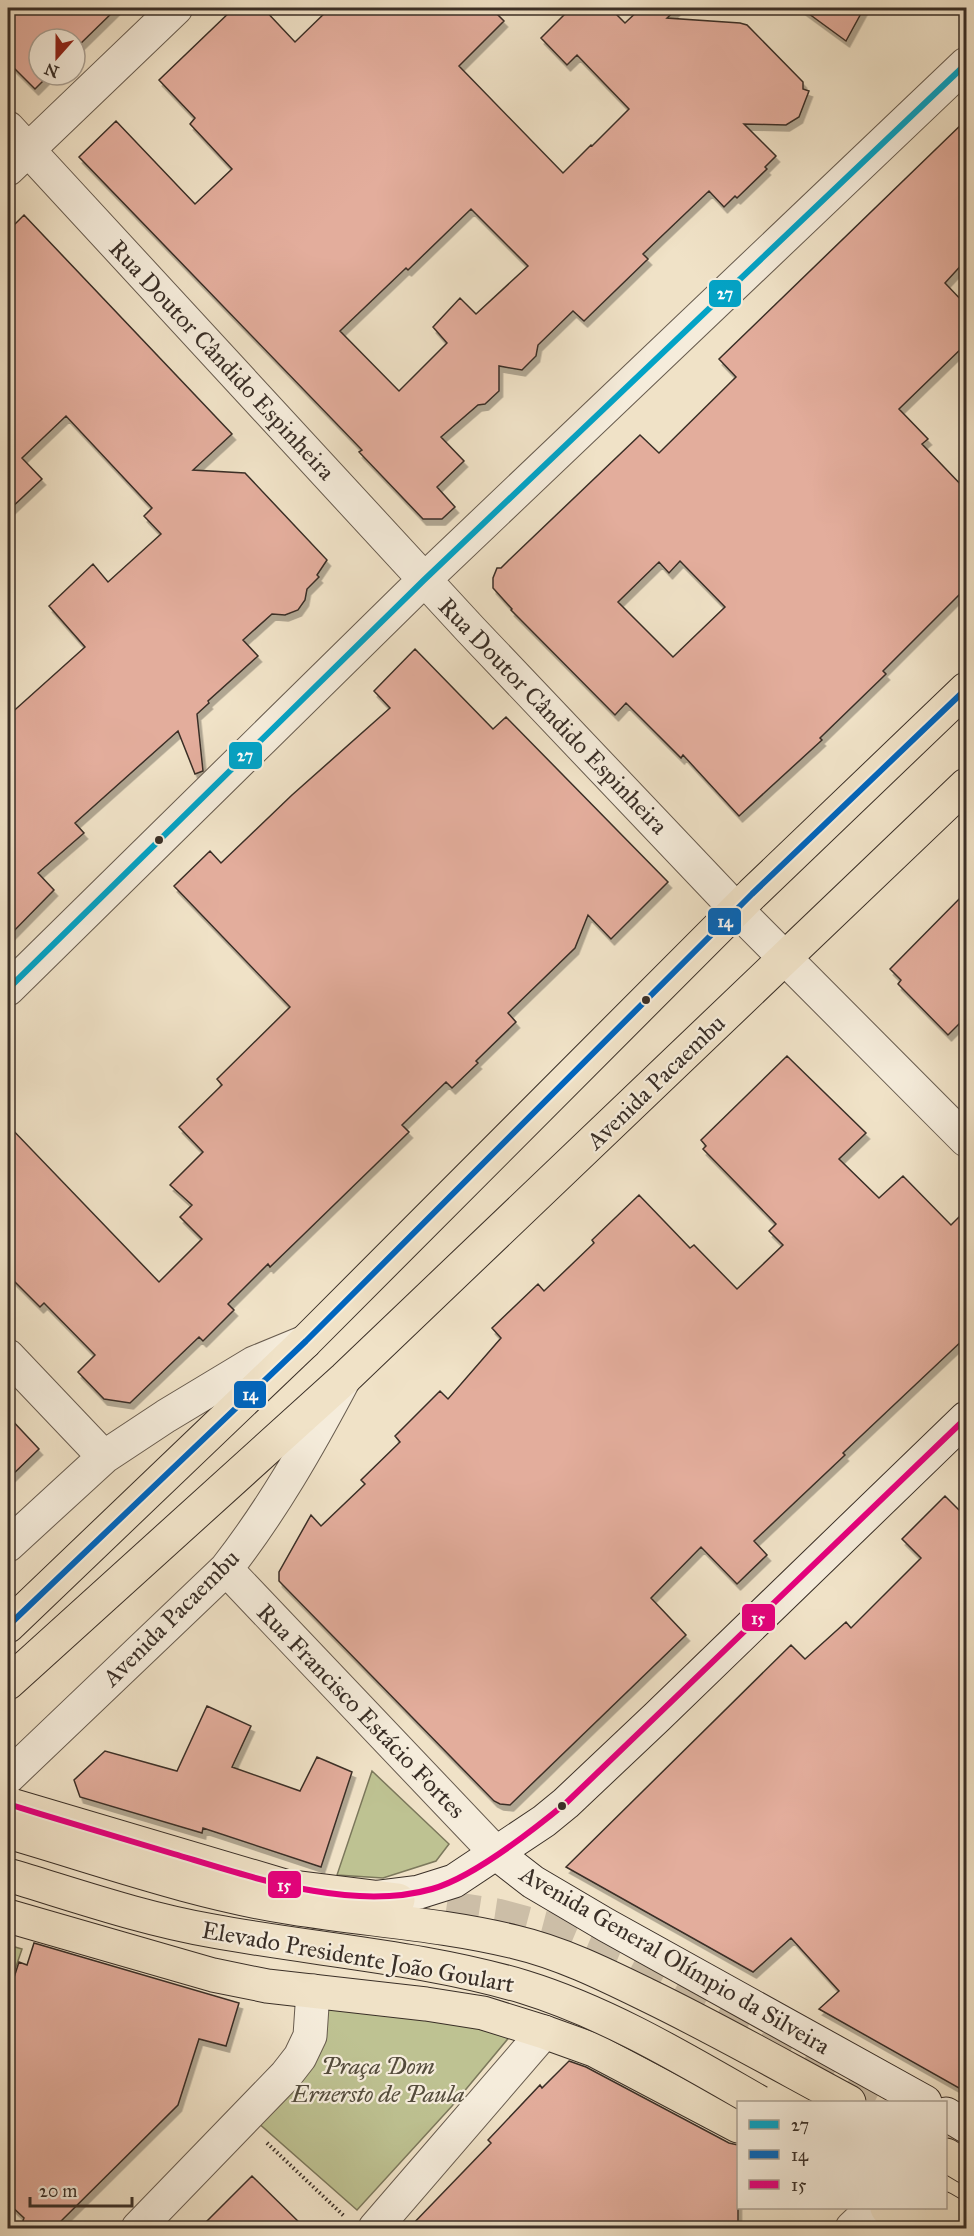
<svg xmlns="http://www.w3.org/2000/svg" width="974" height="2236" font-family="'IM FELL Great Primer',serif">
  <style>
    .green { fill: #bec292; stroke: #7c785c; stroke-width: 1.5 }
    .building { fill: #e3ad9c; stroke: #3a2f27; stroke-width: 1.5; fill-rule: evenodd; filter: url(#shadow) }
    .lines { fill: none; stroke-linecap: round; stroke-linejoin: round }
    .primary-tunnel { stroke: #ccbea7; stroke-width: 33; stroke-dasharray: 33 16; stroke-linecap: butt }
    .street-casing { stroke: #685c4f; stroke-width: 35 }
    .secondary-casing { stroke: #3a2f27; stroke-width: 35 }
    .primary-casing { stroke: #3a2f27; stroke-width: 35 }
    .highway-casing { stroke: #3a2f27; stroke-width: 35 }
    .path { stroke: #3a2f27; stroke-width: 4; stroke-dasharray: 1.5 3; stroke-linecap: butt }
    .street { stroke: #f5ecdb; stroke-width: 33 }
    .secondary { stroke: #f5ecdb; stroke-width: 33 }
    .primary { stroke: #f0e2c7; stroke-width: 33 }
    .highway { stroke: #f0e2c7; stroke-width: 33 }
    .highway-bridge-casing { stroke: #3a2f27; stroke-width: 35; stroke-linecap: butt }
    .highway-bridge { stroke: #f0e2c7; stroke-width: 33 }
    .bus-1-casing { stroke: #f5ecdb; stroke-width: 10 }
    .bus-2-casing { stroke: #f5ecdb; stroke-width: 10 }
    .bus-3-casing { stroke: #f5ecdb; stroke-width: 10 }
    .bus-1 { stroke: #03a3c6; stroke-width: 6 }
    .bus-2 { stroke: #0065bd; stroke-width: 6 }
    .bus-3 { stroke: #e5007d; stroke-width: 6 }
    .bus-dot { fill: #3a2f27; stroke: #f5ecdb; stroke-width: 2 }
    .labels { text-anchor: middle; stroke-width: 4.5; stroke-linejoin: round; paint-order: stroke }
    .street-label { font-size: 24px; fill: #3a2f27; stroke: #f5ecdb }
    .park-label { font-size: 24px; font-style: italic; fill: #544c3c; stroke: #f5ecdb }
    .line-badge { stroke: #f5ecdb; stroke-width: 2 }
    .badge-label { font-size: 16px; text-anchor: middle; font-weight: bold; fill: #fff }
  </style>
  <defs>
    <filter id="shadow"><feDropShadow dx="3.5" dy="6" stdDeviation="0" flood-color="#0004"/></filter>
  </defs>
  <rect width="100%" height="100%" fill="#f0e2c7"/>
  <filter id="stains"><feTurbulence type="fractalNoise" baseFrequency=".00333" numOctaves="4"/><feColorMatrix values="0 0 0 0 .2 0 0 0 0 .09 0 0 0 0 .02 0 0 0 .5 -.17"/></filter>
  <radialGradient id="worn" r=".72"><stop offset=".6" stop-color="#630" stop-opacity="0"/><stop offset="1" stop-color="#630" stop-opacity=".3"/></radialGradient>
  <path class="green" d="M372 1771 449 1844 436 1861 383 1878 337 1875Z
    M8 1945 22 1949 8 1990Z
    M319 1999 516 2029 452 2106 357 2210 256 2121Z"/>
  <path class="building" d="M8 8H117L75 49V39H39V75H49L35 89 8 62Z
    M234 8H263L295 42 330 8H491L504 21 459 66 563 173 591 145 592 146 629 109 577 55 567 65 541 38 571 8H610L625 23 641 8H678L667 18 740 23 747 25 803 82V89L809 91 799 117 786 125 744 124 776 156 765 167 767 169 737 198 735 196 724 207 709 191 643 254 648 259 584 321 573 311 538 345 536 356 522 370 499 366V391L485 404 478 405 441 437 464 461 437 487 455 507 442 519H423L359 452 362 450 79 157 116 121 195 204 232 169 190 124 195 118 159 80ZM471 209 528 266 476 314 460 298 433 327 447 343 399 391 340 331 406 268 408 270Z
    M801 8H864L846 41Z
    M966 120V260L945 283 966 305V344L899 409 928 439 922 444 966 490V588L883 671 886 674 820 738 822 740 739 816 683 755 681 758 626 703 615 715 511 610 512 609 493 588V578L497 568H501L508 561 640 435 659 453 736 377 719 359ZM680 561 725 607 673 657 618 602 659 562 669 573Z
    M24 215 232 434 193 470 245 473 327 560 317 575 319 577 307 589 305 600 298 610 285 615 272 614 243 640 258 656 208 701 209 703 197 714 203 771 195 774 178 731 75 823 84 833 38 873 54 890 8 937V716L85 647 49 606 93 564 108 582 161 534 144 516 152 508 66 416 22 458 42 479 8 511V231Z
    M415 649 493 729 506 717 668 882 611 939 588 915 575 948 508 1013 516 1022 476 1061 478 1063 452 1088 446 1082 402 1125 409 1132 300 1238 270 1267 268 1264 228 1304 234 1310 203 1341 199 1337 130 1403 104 1399 78 1372 95 1355 44 1303 40 1307 8 1275V1125L159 1282 202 1239 180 1217 192 1205 170 1185 203 1152 179 1127 222 1085 217 1079 290 1007 174 886 210 851 221 863 292 795 390 708 374 691Z
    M966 892V1017L948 1035 898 984 901 980 890 969Z
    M787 1056 866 1133 839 1159 879 1198 903 1176 951 1225 966 1210V1337L843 1453 845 1455 754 1541 767 1555 737 1584 701 1547 651 1598 686 1635 510 1805 500 1804 494 1801 279 1581V1572L311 1515 321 1526 365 1484 361 1480 400 1442 395 1436 440 1391 448 1399 501 1338 492 1328 538 1284 544 1291 594 1243 592 1240 639 1195 690 1248 694 1245 737 1289 783 1245 769 1231 776 1224 703 1149 706 1146 701 1140Z
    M8 1416 39 1449 8 1479Z
    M945 1496 966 1517V2092L819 2009 839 1991 791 1938 753 1972 566 1867 791 1645 805 1659 846 1622 851 1628 921 1558 902 1539Z
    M207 1706 251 1726 232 1767 300 1791 317 1757 352 1772 321 1867 203 1828 202 1833 80 1797 74 1780 105 1751 177 1771Z
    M34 1943 239 2003 226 2046 199 2039 178 2105 53 2229H20L24 2218 8 2203V1996L19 1962 27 1965Z
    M569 2061 586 2067 729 2143 738 2145V2229H408L491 2143 488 2140 540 2085 542 2088Z
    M252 2176 306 2229H199Z"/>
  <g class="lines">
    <path class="primary-tunnel" d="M398 1900 497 1915 554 1930 629 1962 890 2102
      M946 2134 966 2146"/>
    <g class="street-casing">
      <path id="street" d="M8 128 471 630 737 910 966 1140
        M8 169 176 8
        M8 989 424 580 966 64
        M8 1356 104 1457
        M8 1545 104 1457 166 1416 254 1363 305 1342
        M226 1569 497 1854
        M8 1777 226 1569C272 1510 308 1447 343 1381
        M138 2228 286 2075 300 2057 310 2036 313 1991
        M375 2228 544 2032
        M852 2228 873 2208"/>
    </g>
    <g class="secondary-casing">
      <path id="secondary" d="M497 1854 533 1882 606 1925 925 2102
        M379 1897 419 1892 454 1881 544 1821 566 1803 657 1717 966 1418
        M946 2114 966 2126"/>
    </g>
    <g class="primary-casing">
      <path id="primary" d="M8 1626 306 1341 752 894 966 689
        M8 1683 345 1378 966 785
        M8 1804 285 1886 398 1900
        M8 1916 213 1975 267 1986 426 2004 483 2013 544 2032 594 2050 738 2126
        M887 2208 926 2228"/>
    </g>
    <g class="highway-casing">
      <path id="highway" d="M8 1832C101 1859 195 1893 292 1908 366 1920 442 1924 515 1942 562 1953 606 1975 649 1996 717 2029 782 2066 849 2102
        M946 2155 966 2167
        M942 2208 966 2222"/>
    </g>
    <path class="path" d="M267 2143 344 2216"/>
    <use href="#street" class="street"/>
    <use href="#secondary" class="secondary"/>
    <use href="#primary" class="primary"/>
    <use href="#highway" class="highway"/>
    <g class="highway-bridge-casing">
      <path id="highway-bridge" d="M8 1875C75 1895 143 1919 213 1931 316 1950 423 1957 524 1987 608 2013 684 2059 759 2102"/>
    </g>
    <use href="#highway-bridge" class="highway-bridge"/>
    <g class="bus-1-casing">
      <path id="bus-1" d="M8 989 424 580 966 64"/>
    </g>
    <g class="bus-2-casing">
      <path id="bus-2" d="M8 1626 306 1341 752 894 966 689"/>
    </g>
    <g class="bus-3-casing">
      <path id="bus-3" d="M8 1804C63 1821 118 1837 174 1854 251 1877 352 1912 432 1889 474 1877 532 1831 566 1803L966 1418"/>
    </g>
    <use href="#bus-1" class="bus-1"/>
    <use href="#bus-2" class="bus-2"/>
    <use href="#bus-3" class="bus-3"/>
  </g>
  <g class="bus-dot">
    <circle cx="159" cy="840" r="5"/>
    <circle cx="646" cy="1000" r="5"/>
    <circle cx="562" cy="1806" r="5"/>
  </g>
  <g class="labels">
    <g class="street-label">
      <text transform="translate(222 360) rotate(47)" y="8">Rua Doutor Cândido Espinheira</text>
      <text transform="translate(553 716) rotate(46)" y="8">Rua Doutor Cândido Espinheira</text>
      <text transform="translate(656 1082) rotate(-44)" y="8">Avenida Pacaembu</text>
      <text transform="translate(171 1618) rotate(-45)" y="8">Avenida Pacaembu</text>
      <text transform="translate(361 1711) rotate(46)" y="8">Rua Francisco Estácio Fortes</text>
      <text transform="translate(358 1957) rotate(10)" y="8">Elevado Presidente João Goulart</text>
      <text transform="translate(675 1960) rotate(30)" y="8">Avenida General Olímpio da Silveira</text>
    </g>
    <g class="park-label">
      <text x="378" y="2074">Praça Dom<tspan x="378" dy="28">Ernersto de Paula</tspan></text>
    </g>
  </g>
  <g class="line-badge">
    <rect x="708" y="279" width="34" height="29" rx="6" fill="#03a3c6"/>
    <rect x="228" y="741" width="35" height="29" rx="6" fill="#03a3c6"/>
    <rect x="707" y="907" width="35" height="29" rx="6" fill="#0065bd"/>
    <rect x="233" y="1380" width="34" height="29" rx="6" fill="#0065bd"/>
    <rect x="741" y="1603" width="35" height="29" rx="6" fill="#e5007d"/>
    <rect x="267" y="1870" width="35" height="29" rx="6" fill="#e5007d"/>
  </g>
  <g class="badge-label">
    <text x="725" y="299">27</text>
    <text x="245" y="761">27</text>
    <text x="725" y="927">14</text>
    <text x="250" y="1400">14</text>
    <text x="758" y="1624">15</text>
    <text x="284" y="1891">15</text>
  </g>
  <rect width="974" height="2236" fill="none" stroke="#f0e2c7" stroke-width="30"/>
  <rect x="9" y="9" width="956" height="2218" fill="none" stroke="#3a2f27" stroke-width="3"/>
  <rect x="15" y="15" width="944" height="2206" fill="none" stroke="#3a2f27" stroke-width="1.5"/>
  <rect x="737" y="2101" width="210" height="108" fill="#f5ecdb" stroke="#aaa093" stroke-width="1.5"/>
  <rect x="749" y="2120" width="30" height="9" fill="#03a3c6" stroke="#aaa093" stroke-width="1.5"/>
  <text x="791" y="2131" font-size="18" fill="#3a2f27">27</text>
  <rect x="749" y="2150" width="30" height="9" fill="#0065bd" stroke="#aaa093" stroke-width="1.5"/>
  <text x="791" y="2161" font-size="18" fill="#3a2f27">14</text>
  <rect x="749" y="2180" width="30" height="9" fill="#e5007d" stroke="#aaa093" stroke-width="1.5"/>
  <text x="791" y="2191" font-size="18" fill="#3a2f27">15</text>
  <g transform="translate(57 57) rotate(201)"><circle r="28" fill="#f5ecdb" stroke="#aaa093" stroke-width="1.5"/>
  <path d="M0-4.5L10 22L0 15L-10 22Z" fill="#8f2418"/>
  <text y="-9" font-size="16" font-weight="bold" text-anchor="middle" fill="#3a2f27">N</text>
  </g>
  <path d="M30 2197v9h102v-9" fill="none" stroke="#3a2f27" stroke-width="3"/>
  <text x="39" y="2197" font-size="18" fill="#3a2f27" stroke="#f5ecdb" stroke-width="4.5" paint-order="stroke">20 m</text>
  <rect width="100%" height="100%" filter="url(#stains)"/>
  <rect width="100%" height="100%" fill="url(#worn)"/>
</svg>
